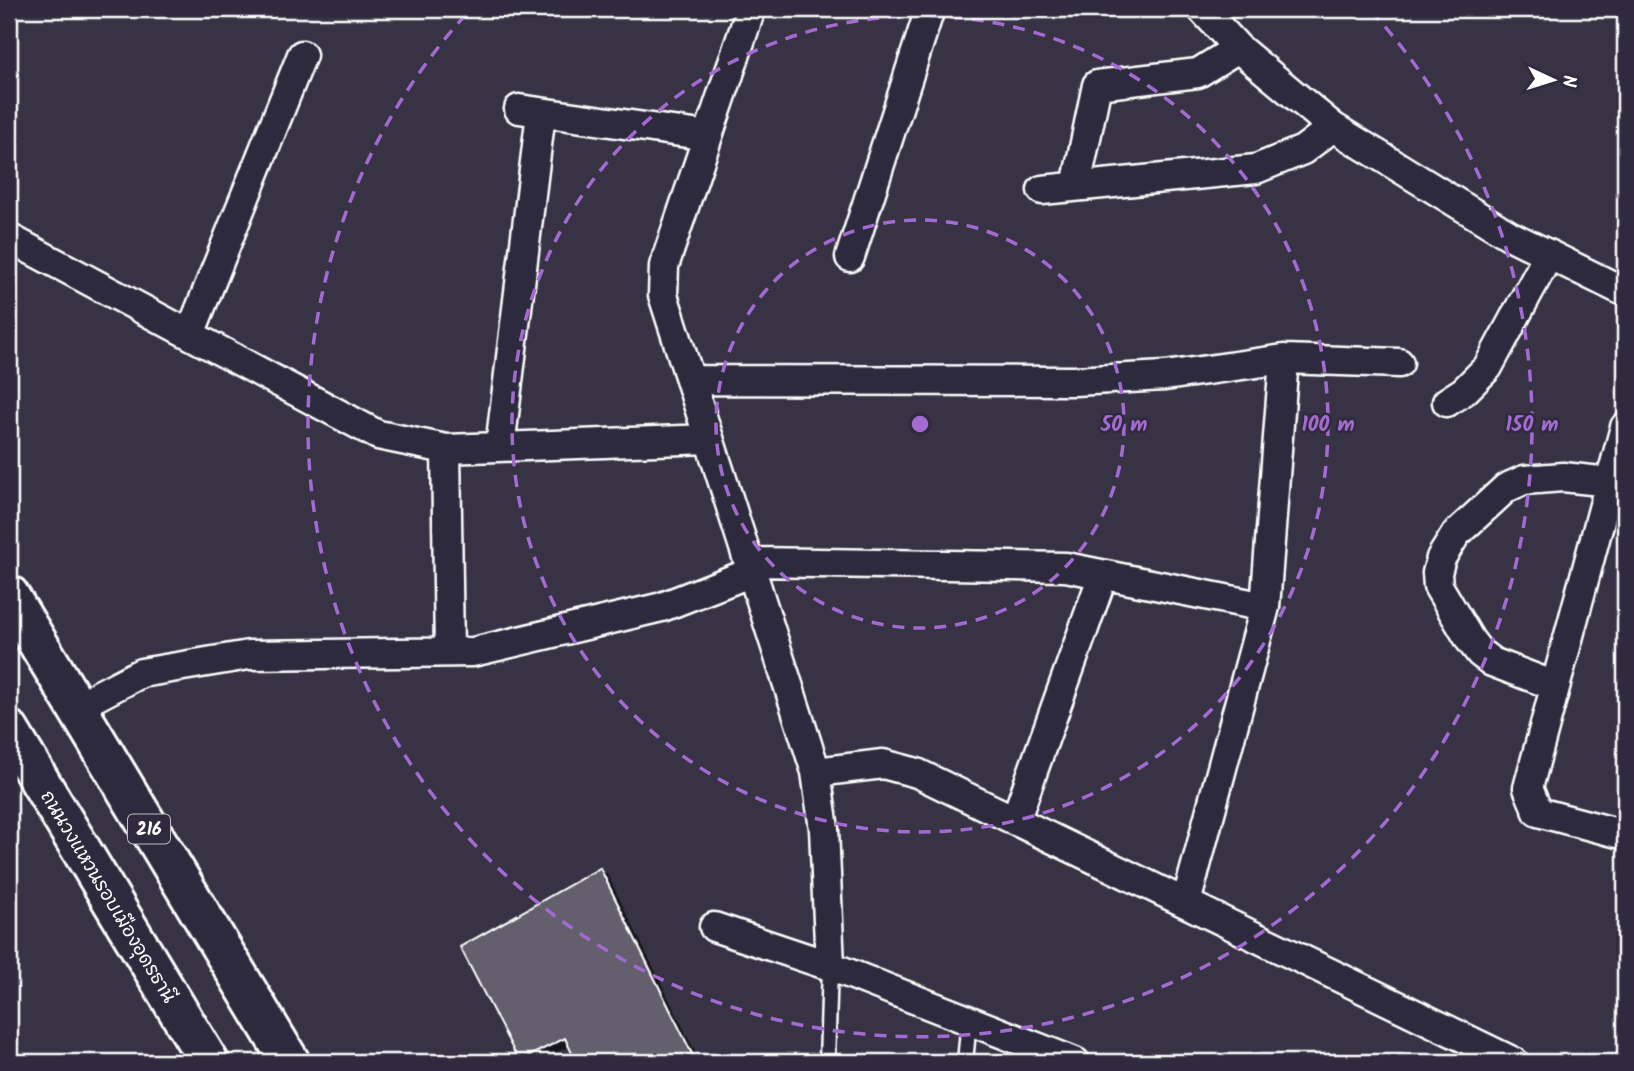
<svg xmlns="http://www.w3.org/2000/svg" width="1634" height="1071" font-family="Kalam,'Playpen Sans Thai',sans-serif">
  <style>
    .building { fill: #635f6d; stroke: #fff; stroke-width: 2; filter: url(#shadow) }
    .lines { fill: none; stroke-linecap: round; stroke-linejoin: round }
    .lane-casing { stroke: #fff; stroke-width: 19 }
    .street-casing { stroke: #fff; stroke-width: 33 }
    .primary-casing { stroke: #fff; stroke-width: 44 }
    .lane { stroke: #2f2a3d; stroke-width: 14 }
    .street { stroke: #2f2a3d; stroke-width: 28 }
    .primary { stroke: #2f2a3d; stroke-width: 38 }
    .ring { fill: none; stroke: #a36bd2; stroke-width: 3.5; stroke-dasharray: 12 9 }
    .labels { text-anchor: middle; stroke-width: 5; stroke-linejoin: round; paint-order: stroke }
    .shield { fill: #2f2a3d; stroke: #c1bfc5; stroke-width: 2 }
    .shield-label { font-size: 18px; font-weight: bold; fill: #fff }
    .street-label { font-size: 19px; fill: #fff; stroke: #2f2a3d }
    .centre { fill: #a36bd2; stroke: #2f2a3d; stroke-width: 3.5 }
    .ring-label { font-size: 21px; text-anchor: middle; font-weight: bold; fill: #a36bd2; stroke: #2f2a3d; stroke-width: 5; stroke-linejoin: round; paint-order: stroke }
  </style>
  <defs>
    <filter id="shadow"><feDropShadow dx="6" dy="6" stdDeviation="0" flood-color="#0009"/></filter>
  </defs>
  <rect width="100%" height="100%" fill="#373345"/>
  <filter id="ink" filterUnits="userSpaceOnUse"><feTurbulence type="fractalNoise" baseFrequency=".0143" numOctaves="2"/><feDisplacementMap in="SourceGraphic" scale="14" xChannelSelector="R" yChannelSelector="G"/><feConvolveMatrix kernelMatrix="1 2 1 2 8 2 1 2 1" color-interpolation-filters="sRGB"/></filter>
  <g filter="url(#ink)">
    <path class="building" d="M600 868 696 1062H576L565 1038 519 1061 460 947Z"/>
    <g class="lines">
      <g class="lane-casing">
        <path id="lane" d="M827 1062 830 966
          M965 1062 969 1020"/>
      </g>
      <g class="street-casing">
        <path id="street" d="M751 9 664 266 663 295 816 772 824 829 830 966
          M1202 9 1238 48 1333 127 1509 235 1625 292
          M519 109 708 136
          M1076 186 1097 85 1198 73 1238 48
          M1042 190 1256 169 1303 150 1333 127
          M9 238 378 435 446 449 709 439
          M850 257 930 9
          M190 334 302 55
          M690 380 1074 381 1165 376 1284 359 1399 363
          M1447 402 1464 391 1488 367 1549 254
          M1625 427 1528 788 1538 812 1625 835
          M500 447 541 113
          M446 449 449 651
          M749 562 1066 567 1265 607
          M1555 686 1492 662 1480 653 1470 640 1438 586 1437 573 1441 558 1456 534 1506 488 1524 480 1563 477 1610 482
          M76 707 141 673 249 655 473 652 662 607 752 572
          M816 772 883 764 917 773 1514 1062
          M1015 821 1103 575
          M1186 903 1265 607 1284 359
          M714 927 830 966 1075 1062"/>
      </g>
      <g class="primary-casing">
        <path id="primary" d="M9 595 290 1062
          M9 730 209 1062"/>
      </g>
      <use href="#lane" class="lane"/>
      <use href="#street" class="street"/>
      <use href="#primary" class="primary"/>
    </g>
  </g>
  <g class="ring">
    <circle cx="920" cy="424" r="204"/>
    <circle cx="920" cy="424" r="408"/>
    <path d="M1371 11A612 612 0 1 1 469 11"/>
  </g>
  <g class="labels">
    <rect class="shield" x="128" y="814.5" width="42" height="29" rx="5"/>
    <g class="shield-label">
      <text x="149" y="835">216</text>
    </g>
    <g class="street-label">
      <text transform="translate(109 896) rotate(59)" y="7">ถนนวงแหวนรอบเมืองอุดรธานี</text>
    </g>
  </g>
  <circle cx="920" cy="424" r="10" class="centre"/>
  <g class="ring-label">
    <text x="1124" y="431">50 m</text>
    <text x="1328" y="431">100 m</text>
    <text x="1532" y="431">150 m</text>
  </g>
  <rect width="1634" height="1071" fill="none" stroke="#2f2a3d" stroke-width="35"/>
  <rect x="18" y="18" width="1599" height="1036" fill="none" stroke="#fff" stroke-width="2.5" filter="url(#ink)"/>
  <g transform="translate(1553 80) rotate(94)" stroke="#2f2a3d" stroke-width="5" paint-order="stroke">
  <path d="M0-5L12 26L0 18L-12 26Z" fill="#ffffff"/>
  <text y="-10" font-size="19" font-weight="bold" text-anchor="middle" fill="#ffffff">N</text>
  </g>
</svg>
